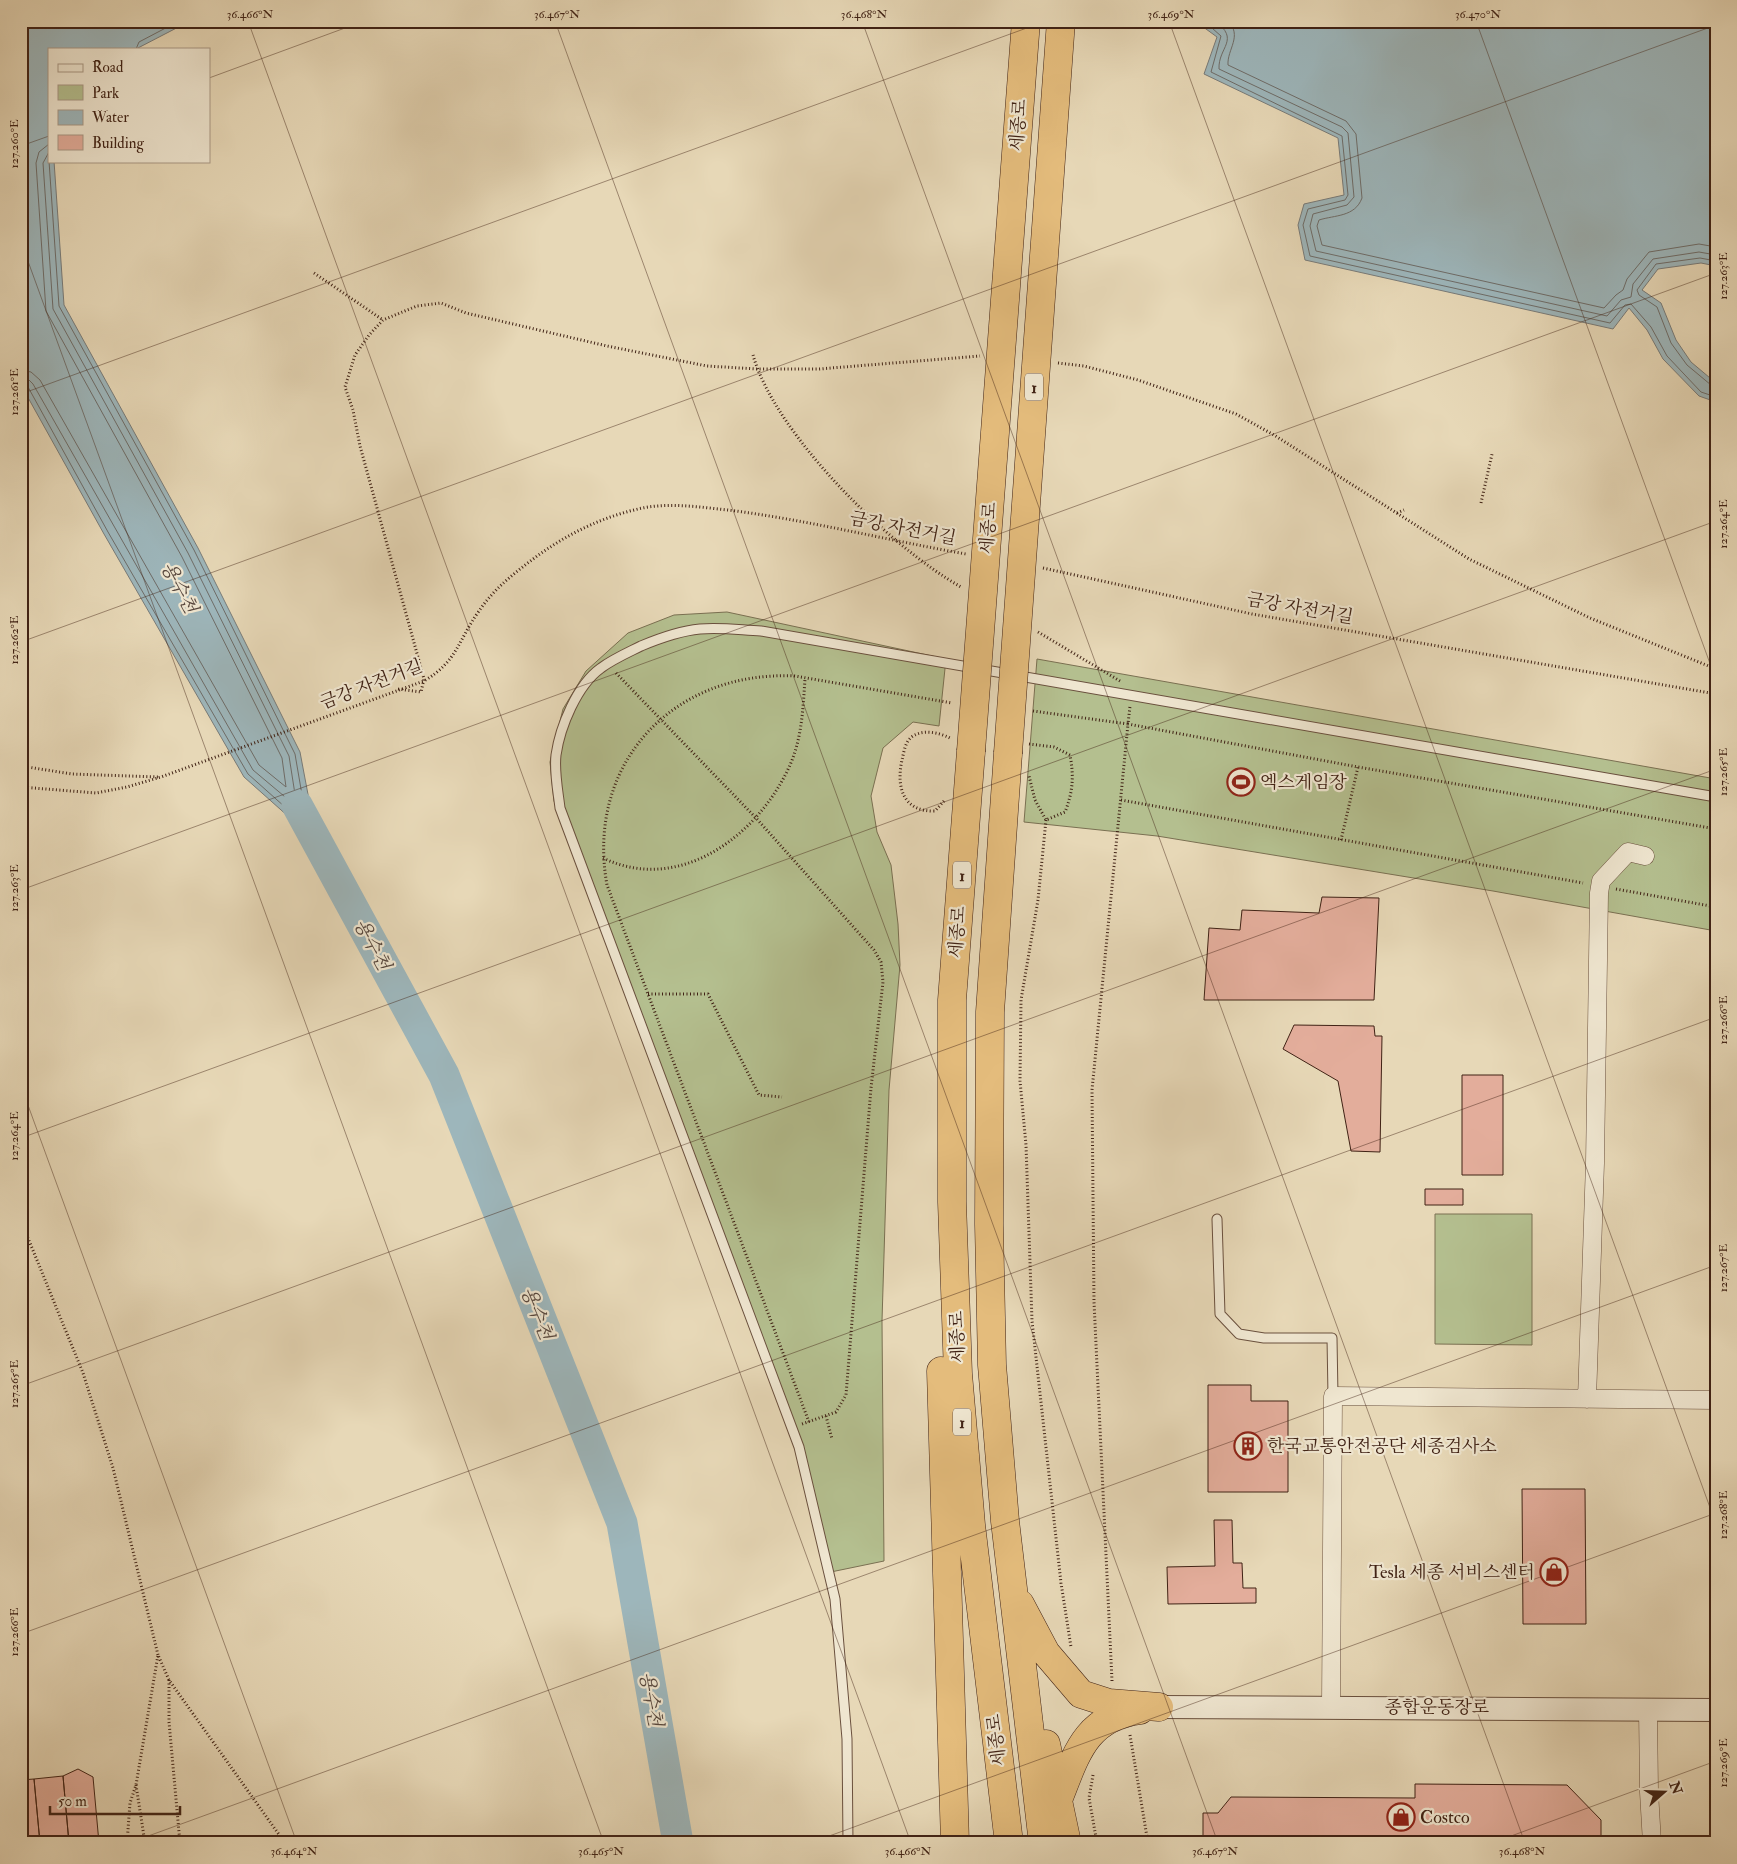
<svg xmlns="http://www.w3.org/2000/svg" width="1737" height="1864" font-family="'IM FELL Double Pica','Noto Serif KR',serif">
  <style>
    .green { fill: #b4bf8f; stroke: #7a7052 }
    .water { fill: #9db6bb; stroke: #787b79 }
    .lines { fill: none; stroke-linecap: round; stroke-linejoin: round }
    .shore { stroke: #6e6c68; stroke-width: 1 }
    .river { stroke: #9db6bb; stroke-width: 31 }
    .building { fill: #e3ad9b; stroke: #402215 }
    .service-casing { stroke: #6a503e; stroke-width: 11 }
    .minor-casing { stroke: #6a503e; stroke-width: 19 }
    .tertiary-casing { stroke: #6a503e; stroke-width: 24 }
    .trunk-casing { stroke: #402215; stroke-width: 29 }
    .path { stroke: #402215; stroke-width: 3; stroke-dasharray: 1 2.5; stroke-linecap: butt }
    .service { stroke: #efe6d0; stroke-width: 9 }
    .minor { stroke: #efe6d0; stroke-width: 18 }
    .tertiary { stroke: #efe6d0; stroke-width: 22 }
    .trunk { stroke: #e4bc7c; stroke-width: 28 }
    .trunk-bridge-casing { stroke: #402215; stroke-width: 29; stroke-linecap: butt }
    .trunk-bridge { stroke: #e4bc7c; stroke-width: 28 }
    .ticks { fill: none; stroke: #402215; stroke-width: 1; stroke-opacity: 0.45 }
    .labels { text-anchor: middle; stroke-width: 4.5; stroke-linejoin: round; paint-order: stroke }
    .shield { fill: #efe6d0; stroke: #745d4d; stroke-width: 1 }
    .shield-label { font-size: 16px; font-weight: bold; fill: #402215 }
    .street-label { font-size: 18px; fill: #402215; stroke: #efe6d0 }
    .poi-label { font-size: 18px; fill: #402215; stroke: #efe6d0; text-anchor: start }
    .water-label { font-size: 19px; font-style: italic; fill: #57473e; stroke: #efe6d0 }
    .neatline { fill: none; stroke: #402215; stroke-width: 2 }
    .ticks-label { font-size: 12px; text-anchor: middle; fill: #402215 }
  </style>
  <rect width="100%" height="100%" fill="#e7d8b7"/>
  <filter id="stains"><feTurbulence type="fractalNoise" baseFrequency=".004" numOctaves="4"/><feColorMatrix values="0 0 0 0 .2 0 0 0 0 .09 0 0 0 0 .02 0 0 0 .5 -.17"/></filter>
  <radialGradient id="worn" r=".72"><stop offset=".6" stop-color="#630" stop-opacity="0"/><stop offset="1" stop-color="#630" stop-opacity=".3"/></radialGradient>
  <path class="green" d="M727 612 946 659 939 726 913 722 883 748 871 796 877 832 891 865 898 924 900 965 889 1090 882 1321 884 1561 826 1573 810 1501 790 1431 554 801 550 762 563 709 586 671 628 633 674 615Z
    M1037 659 1716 779V931L1493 891 1157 836 1024 822Z
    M1435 1214H1532V1345L1435 1344Z"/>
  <path class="water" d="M21 21H190L136 49H49V161H54L64 305 198 548 300 752 317 842 244 777 104 534 21 385Z
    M1195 21H1716V266L1701 263 1658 269 1642 290 1661 303 1676 340 1691 362 1716 383V402L1699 396 1663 359 1647 330 1629 308 1613 329 1305 260 1298 225 1304 204 1344 195 1338 138 1204 74 1217 37Z"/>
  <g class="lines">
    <path class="shore" d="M1204 21 1221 36 1211 72 1342 136 1348 195 1345 200 1308 209 1303 225 1310 256 1610 323 1625 305 1631 304 1651 327 1667 356 1701 392 1716 397
      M1215 21C1241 40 1218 47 1219 69L1342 127 1348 133 1354 197 1347 205 1313 214 1310 226 1316 251 1607 316 1621 300 1631 297 1633 284 1653 259 1699 252 1716 255
      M1228 21C1243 36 1227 49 1228 65L1346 121 1356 134 1362 198C1355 217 1335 215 1319 220L1317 226 1322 245 1604 308 1616 295 1623 290 1627 279 1649 252 1699 244 1716 247
      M136 49 139 42 179 21
      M1716 261 1700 258 1656 264 1637 290 1639 295 1657 307 1671 343 1687 365 1711 385 1716 387
      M21 370 31 372 40 380 259 765 286 787 282 758 182 557 46 311 36 163 39 152 49 144
      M21 378 28 379 33 384 253 770 297 807 289 756 188 553 53 309 43 163 49 152
      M21 384 28 387 108 532 248 774 304 824H307L295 754 194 550 59 306 49 161"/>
    <path class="river" d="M297 805 444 1075 622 1523 678 1843"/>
  </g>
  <path class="building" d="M1322 897 1379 898 1374 1000H1204L1209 928 1240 930 1242 910 1319 913Z
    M1294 1025 1374 1026 1375 1036H1382L1380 1152 1351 1151 1338 1081 1283 1049Z
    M1462 1075H1503V1175H1462Z
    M1425 1189H1463V1205H1425Z
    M1208 1385H1251V1401H1288V1492H1208Z
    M1522 1489H1585L1586 1624H1523Z
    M1710 1500H1716V1646H1710Z
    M1214 1520H1232L1233 1563H1242L1243 1588H1256V1603L1168 1604 1167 1567 1215 1566Z
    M78 1769 93 1777 99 1843H69L63 1776Z
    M63 1776 69 1843H40L34 1779Z
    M34 1779 40 1843H21V1780Z
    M1415 1784 1567 1785 1601 1820V1843H1203V1813H1218L1231 1797 1415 1798Z"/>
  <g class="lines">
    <g class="service-casing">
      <path id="service" d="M1217 1219 1220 1314 1239 1334 1264 1338H1332L1333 1396
        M848 1843 847 1739 835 1599 799 1447 560 808C558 791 554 772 556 755 560 727 577 685 601 668 613 659 627 653 641 646 660 638 679 631 700 629 720 627 740 630 761 631L1716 797"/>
    </g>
    <g class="minor-casing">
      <path id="minor" d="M1587 1399 1595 1163 1599 893 1601 881 1628 852 1645 856
        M1331 1706 1333 1396 1716 1400
        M1648 1708 1649 1792 1652 1843"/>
    </g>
    <g class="tertiary-casing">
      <path id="tertiary" d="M1159 1707 1716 1710"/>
    </g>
    <g class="trunk-casing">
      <path id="trunk" d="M971 751 952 1000V1202L958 1374 971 1525 1009 1843
        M1008 753 990 1012 989 1224 992 1365 1005 1521 1043 1843
        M941 1371 955 1843
        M1020 1604 1046 1653 1081 1694 1109 1703 1159 1707
        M1046 1744 1067 1843
        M1058 1800C1076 1755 1085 1717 1140 1710"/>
    </g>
    <path class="path" d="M314 273 383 320
      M753 355C775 434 890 547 961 587
      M1058 363 1084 366 1138 380 1236 414 1274 435 1469 559 1590 618 1716 669
      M1481 503 1492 454
      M1397 513 1404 510
      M1043 568 1252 614 1716 694
      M1038 632 1120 681
      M616 673 756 818 874 950 881 962 883 982 871 1088 846 1395 836 1412 802 1424
      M398 689 421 692 424 679 360 446 353 410 345 387 355 355 369 335 383 320 417 306 441 303 466 313 607 346 707 366 757 369H819L980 356
      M1033 711 1128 724 1130 706
      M1029 744 1054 747 1070 755C1074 776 1073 792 1065 812L1046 820 1035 800 1029 776
      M21 766 72 774 158 777
      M21 787 96 793 127 787 161 777 424 681C458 661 458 640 479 611 491 593 507 579 524 566 558 539 595 519 638 509 667 502 699 507 728 510 808 520 886 540 966 554
      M1121 800 1583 883
      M944 801 935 811C903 812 896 787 902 760 904 752 905 741 913 736 924 729 940 733 950 738
      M1046 820 1038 900 1021 1000 1020 1081 1026 1145 1032 1321 1061 1583 1071 1647
      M1341 840 1358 767
      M603 858C680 895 759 835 790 765 802 738 803 708 805 679
      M1616 889 1716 907
      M648 994H708L759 1095 782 1097
      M21 1221 83 1373 113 1468 158 1655
      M826 1416 832 1439
      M809 1422 607 885C585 763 674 670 795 676L952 703
      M169 1680V1722L180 1843
      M1112 1681 1094 1302 1092 1090 1128 724 1358 767 1716 829
      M1130 1735 1148 1843
      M1093 1775 1089 1798 1097 1843
      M136 1785 145 1843
      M127 1843 130 1803 136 1785 158 1655 169 1680 285 1843"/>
    <use href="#service" class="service"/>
    <use href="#minor" class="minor"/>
    <use href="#tertiary" class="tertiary"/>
    <use href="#trunk" class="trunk"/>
    <g class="trunk-bridge-casing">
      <path id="trunk-bridge" d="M971 751 1026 21
        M1008 753 1061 21"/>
    </g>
    <use href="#trunk-bridge" class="trunk-bridge"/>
  </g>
  <path class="ticks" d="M248 21 911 1843M555 21 1218 1843M862 21 1525 1843M1169 21 1716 1524M1476 21 1716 680M209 78 364 21M21 146 49 136M21 242 604 1843M21 394 1046 21M21 642 1716 25M21 890 1716 273M21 1086 297 1843M21 1138 1716 521M21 1386 1716 769M21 1634 1716 1017M129 1843 1716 1265M810 1843 1716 1513M1492 1843 1716 1761"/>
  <defs>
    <g id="stadium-ring" transform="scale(1.4375)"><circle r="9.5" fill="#efe6d0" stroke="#8f2418" stroke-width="1.5"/><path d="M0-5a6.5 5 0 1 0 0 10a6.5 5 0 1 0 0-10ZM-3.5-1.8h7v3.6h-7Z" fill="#8f2418"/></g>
    <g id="building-ring" transform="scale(1.4375)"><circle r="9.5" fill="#efe6d0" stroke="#8f2418" stroke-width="1.5"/><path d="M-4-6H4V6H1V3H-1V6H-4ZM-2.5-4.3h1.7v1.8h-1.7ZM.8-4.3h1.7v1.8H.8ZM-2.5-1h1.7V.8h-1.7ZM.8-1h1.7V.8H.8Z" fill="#8f2418"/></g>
    <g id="shop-ring" transform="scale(1.4375)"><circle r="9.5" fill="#efe6d0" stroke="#8f2418" stroke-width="1.5"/><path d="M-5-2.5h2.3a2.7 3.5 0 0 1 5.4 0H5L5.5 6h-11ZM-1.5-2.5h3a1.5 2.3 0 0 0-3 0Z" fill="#8f2418"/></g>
  </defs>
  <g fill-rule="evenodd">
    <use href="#stadium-ring" x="1241" y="782"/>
    <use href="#building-ring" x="1248" y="1446"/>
    <use href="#shop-ring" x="1554" y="1572"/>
    <use href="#shop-ring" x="1401" y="1817"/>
  </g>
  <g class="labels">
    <g class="shield">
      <rect x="1025" y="373.5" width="18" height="27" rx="4"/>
      <rect x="953" y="861.5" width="18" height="27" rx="4"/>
      <rect x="953" y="1408.5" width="18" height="27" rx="4"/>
    </g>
    <g class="shield-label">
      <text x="1034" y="393">1</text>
      <text x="962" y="881">1</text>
      <text x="962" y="1428">1</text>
    </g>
    <g class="street-label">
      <text transform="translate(1018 125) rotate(-86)" y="6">세종로</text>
      <text transform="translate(903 528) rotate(11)" y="6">금강 자전거길</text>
      <text transform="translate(988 528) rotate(-86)" y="6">세종로</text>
      <text transform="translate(1300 608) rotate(10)" y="6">금강 자전거길</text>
      <text transform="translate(371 684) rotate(-21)" y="6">금강 자전거길</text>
      <text transform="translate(957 932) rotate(-86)" y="6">세종로</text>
      <text transform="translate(957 1337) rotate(-92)" y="6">세종로</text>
      <text x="1437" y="1713">종합운동장로</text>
      <text transform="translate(996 1740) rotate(-97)" y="6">세종로</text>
    </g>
    <g class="poi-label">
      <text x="1260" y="788">엑스게임장</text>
      <text x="1267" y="1452">한국교통안전공단 세종검사소</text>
      <text x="1535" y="1578" text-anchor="end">Tesla 세종 서비스센터</text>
      <text x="1420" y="1823">Costco</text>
    </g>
    <g class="water-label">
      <text transform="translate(180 587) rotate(62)" y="7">용수천</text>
      <text transform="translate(373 944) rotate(62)" y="7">용수천</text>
      <text transform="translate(538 1313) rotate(68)" y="7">용수천</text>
      <text transform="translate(652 1699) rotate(80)" y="7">용수천</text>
    </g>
  </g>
  <rect width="1737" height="1864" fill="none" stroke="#e7d8b7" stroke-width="55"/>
  <rect x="48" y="48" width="162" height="115" fill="#efe6d0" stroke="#a99885"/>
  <rect x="58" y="64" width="25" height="8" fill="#efe6d0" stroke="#a99885"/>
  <text x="92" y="72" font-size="15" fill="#402215">Road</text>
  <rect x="58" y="85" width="25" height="15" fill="#b4bf8f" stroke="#a99885"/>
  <text x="92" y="98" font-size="15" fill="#402215">Park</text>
  <rect x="58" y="110" width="25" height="15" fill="#9db6bb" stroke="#a99885"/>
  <text x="92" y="122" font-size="15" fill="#402215">Water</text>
  <rect x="58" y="135" width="25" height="15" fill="#e3ad9b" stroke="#a99885"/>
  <text x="92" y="148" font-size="15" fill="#402215">Building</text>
  <g transform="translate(1664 1792) rotate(70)" stroke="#efe6d0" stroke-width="4" paint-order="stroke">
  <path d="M0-4L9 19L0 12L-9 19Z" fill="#402215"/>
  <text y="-8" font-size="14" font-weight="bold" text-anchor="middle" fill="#402215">N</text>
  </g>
  <path d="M50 1806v8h130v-8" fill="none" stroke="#402215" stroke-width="2.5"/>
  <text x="58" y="1806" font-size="15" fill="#402215" stroke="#efe6d0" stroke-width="4" paint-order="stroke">50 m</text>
  <rect x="28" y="28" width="1682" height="1808" class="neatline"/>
  <g class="ticks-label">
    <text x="250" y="18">36.466°N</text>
    <text x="557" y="18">36.467°N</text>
    <text x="864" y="18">36.468°N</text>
    <text x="1171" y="18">36.469°N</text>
    <text x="1478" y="18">36.470°N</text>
    <text transform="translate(14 144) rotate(-90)" y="4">127.260°E</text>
    <text transform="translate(1723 276) rotate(-90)" y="4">127.263°E</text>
    <text transform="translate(14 392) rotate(-90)" y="4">127.261°E</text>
    <text transform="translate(1723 524) rotate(-90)" y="4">127.264°E</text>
    <text transform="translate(14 640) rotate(-90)" y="4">127.262°E</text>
    <text transform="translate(1723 772) rotate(-90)" y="4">127.265°E</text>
    <text transform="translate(14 888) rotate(-90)" y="4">127.263°E</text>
    <text transform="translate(1723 1020) rotate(-90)" y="4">127.266°E</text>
    <text transform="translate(14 1136) rotate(-90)" y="4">127.264°E</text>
    <text transform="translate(1723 1268) rotate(-90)" y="4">127.267°E</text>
    <text transform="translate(14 1384) rotate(-90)" y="4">127.265°E</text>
    <text transform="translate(1723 1515) rotate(-90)" y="4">127.268°E</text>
    <text transform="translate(14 1632) rotate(-90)" y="4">127.266°E</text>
    <text transform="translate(1723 1763) rotate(-90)" y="4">127.269°E</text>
    <text x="294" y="1855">36.464°N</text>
    <text x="601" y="1855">36.465°N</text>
    <text x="908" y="1855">36.466°N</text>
    <text x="1215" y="1855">36.467°N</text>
    <text x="1522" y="1855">36.468°N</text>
  </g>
  <rect width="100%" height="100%" filter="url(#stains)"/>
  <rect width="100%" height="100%" fill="url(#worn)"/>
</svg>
